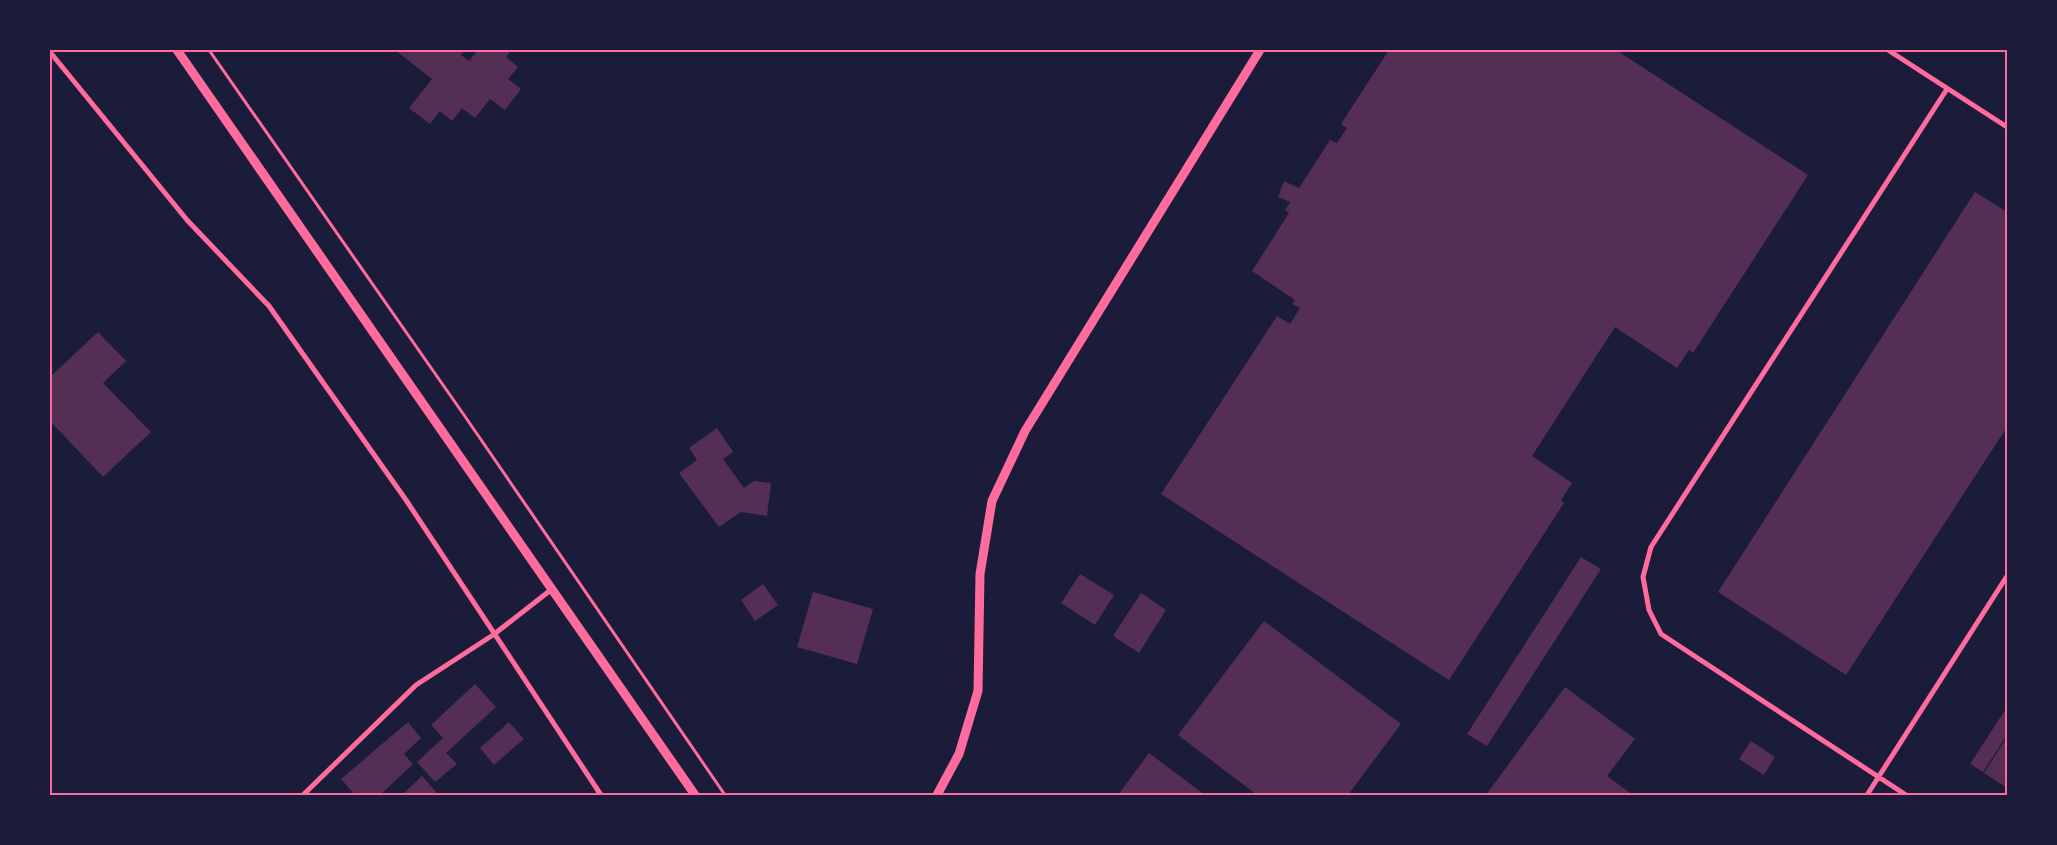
<svg xmlns="http://www.w3.org/2000/svg" width="2057" height="845" font-family="'Work Sans',sans-serif">
  <style>
    .building { fill: #542f53 }
    .lines { fill: none; stroke-linecap: round; stroke-linejoin: round }
    .path { stroke: #ff6b9d; stroke-width: 3 }
    .minor { stroke: #ff6b9d; stroke-width: 5 }
    .tertiary { stroke: #ff6b9d; stroke-width: 9 }
    .neatline { fill: none; stroke: #ff6b9d; stroke-width: 2 }
  </style>
  <rect width="100%" height="100%" fill="#1b1b3a"/>
  <path class="building" d="M395 50H465L461 55 469 61 478 50H511L506 57 518 67 508 79 521 89 505 110 490 99 475 118 462 108 452 121 440 111 430 124 409 108 432 79Z
    M1389 50H1616L1808 175 1693 353 1689 350 1677 368 1615 327 1532 456 1572 483 1561 500 1564 503 1449 680 1161 494 1277 316 1290 324 1300 308 1292 304 1295 300 1252 271 1289 213 1285 210 1290 202 1278 197 1284 181 1299 188 1330 140 1337 143 1347 128 1341 124Z
    M1975 192 2007 212V427L1846 675 1718 592Z
    M98 332 126 361 103 383 151 432 103 477 50 421V380L53 377 51 376Z
    M717 428 733 452 723 459 744 488 754 481 771 483 767 516 741 512 719 527 679 473 697 460 689 448Z
    M1581 557 1601 569 1487 746 1467 734Z
    M1080 574 1114 595 1095 625 1061 603Z
    M763 584 778 605 755 621 741 600Z
    M813 592 873 609 857 664 797 647Z
    M1141 593 1166 610 1139 653 1113 636Z
    M1264 621 1401 724 1348 795H1257L1178 735Z
    M475 684 496 707 446 753 457 764 435 782 417 762 443 738 431 725Z
    M1565 687 1635 739 1607 776 1633 795H1486Z
    M2007 707V735L1983 772 1970 764Z
    M408 722 421 738 404 754 413 764 380 795H355L341 779Z
    M509 722 524 739 494 765 480 748Z
    M2007 737V788L1984 773Z
    M1751 741 1775 757 1764 775 1739 759Z
    M1149 753 1205 795H1118Z
    M422 776 439 795H402Z"/>
  <g class="lines">
    <path class="path" d="M209 50 464 415 725 795"/>
    <path class="minor" d="M1888 50 2007 127
      M50 52 187 220 269 306 406 500 601 795
      M303 795 416 685 493 635 552 589
      M1867 795 2007 576
      M1906 795 1661 634 1649 610 1643 577 1651 547 1947 89"/>
    <path class="tertiary" d="M177 50 695 795
      M937 795 959 754 978 691 980 574 992 501 1025 431 1260 50"/>
  </g>
  <rect width="2057" height="845" fill="none" stroke="#1b1b3a" stroke-width="102"/>
  <rect x="51" y="51" width="1955" height="743" class="neatline"/>
</svg>
